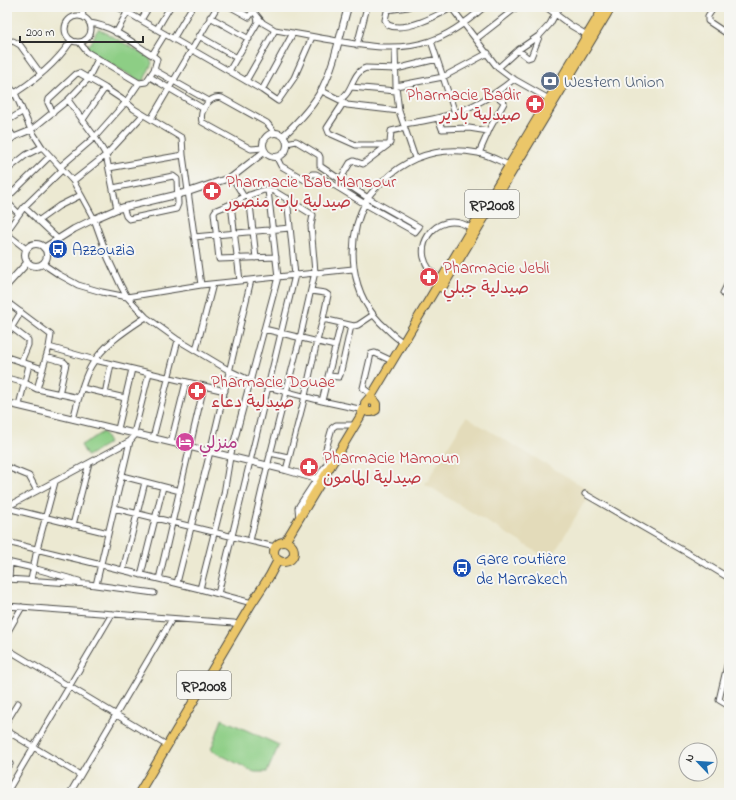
<svg xmlns="http://www.w3.org/2000/svg" width="736" height="800" font-family="'Indie Flower','Playpen Sans Arabic',sans-serif">
  <style>
    .built { fill: #e3dbba }
    .green { fill: #8dce85; stroke: #5c7c58 }
    .lines { fill: none; stroke-linecap: round; stroke-linejoin: round }
    .minor-casing { stroke: #484844; stroke-width: 7 }
    .tertiary-casing { stroke: #484844; stroke-width: 8 }
    .trunk-casing { stroke: #484844; stroke-width: 10 }
    .minor { stroke: #fff; stroke-width: 5 }
    .tertiary { stroke: #fff; stroke-width: 6 }
    .trunk { stroke: #ebc669; stroke-width: 8 }
    .labels { text-anchor: middle; stroke-width: 4; stroke-linejoin: round; paint-order: stroke }
    .shield { fill: #f6f6f2; stroke: #686867; stroke-width: 1 }
    .shield-label { font-size: 16px; font-weight: bold; fill: #2b2b2b }
    .service-label { font-size: 17px; fill: #4e5e75; stroke: #f6f6f2; text-anchor: start }
    .health-label { font-size: 17px; fill: #be3a42; stroke: #f6f6f2; text-anchor: start }
    .transit-label { font-size: 17px; fill: #164399; stroke: #f6f6f2; text-anchor: start }
    .hotel-label { font-size: 17px; fill: #b23c85; stroke: #f6f6f2; text-anchor: start }
  </style>
  <rect width="100%" height="100%" fill="#f6f6f2"/>
  <filter id="ink" filterUnits="userSpaceOnUse"><feTurbulence type="fractalNoise" baseFrequency=".025" numOctaves="2"/><feDisplacementMap in="SourceGraphic" scale="8" xChannelSelector="R" yChannelSelector="G"/><feConvolveMatrix kernelMatrix="1 2 1 2 8 2 1 2 1" color-interpolation-filters="sRGB"/></filter>
  <filter id="wash" filterUnits="userSpaceOnUse"><feTurbulence type="fractalNoise" baseFrequency=".012" numOctaves="4" result="noise"/><feDisplacementMap in="SourceGraphic" scale="16" xChannelSelector="R" yChannelSelector="G"/><feGaussianBlur stdDeviation="0.9" result="paint"/><feColorMatrix in="noise" values="0 0 0 0 0 0 0 0 0 0 0 0 0 0 0 0 0 1.4 0 .05"/><feComposite in="paint" operator="in"/></filter>
  <g filter="url(#wash)">
    <rect width="100%" height="100%" fill="#ece9d2"/>
    <path class="built" d="M466 417 591 491 550 560 425 484Z"/>
    <path class="green" d="M99 29 150 58 152 63 144 80 140 81 87 50V46C95 42 93 33 99 29Z
      M103 432 109 443 87 456 81 445Z
      M222 719 279 745 267 772H254L211 750Z"/>
  </g>
  <g filter="url(#ink)">
    <g class="lines">
      <g class="minor-casing">
        <path id="minor" d="M82 7 83 17
          M118 7 262 90 278 101 294 78 312 37
          M231 7 249 17 253 11
          M250 7 263 23 275 30C294 33 313 37 332 40 365 46 397 52 430 41 450 35 468 21 484 7
          M388 7 385 20 388 25C405 33 438 15 453 7
          M451 7 498 68 510 77 549 99
          M546 7 570 25 587 35
          M714 7 708 16V21L729 35
          M387 10 408 7
          M65 29a13 13 0 1 1 26 0a13 13 0 1 1-26 0Z
          M210 17 249 39
          M141 20 149 7
          M157 29 170 7
          M116 33 130 7
          M199 36 237 58
          M173 39 192 7
          M476 39 517 7
          M431 41 455 113
          M7 43 13 41 20 45 41 74
          M80 43 87 52 139 83 146 82 154 70 157 59 152 55C133 43 113 26 90 23
          M357 45 367 7
          M395 48 396 86 399 111 415 158
          M518 50 528 58 531 57 539 37
          M152 55 165 34
          M498 68 518 50 540 35 550 24 559 7
          M154 70 209 101
          M229 71 258 22 257 17
          M150 77 204 109
          M246 81 275 30
          M7 84 15 93 31 130 42 147 73 181 81 195 94 219 108 258 121 286 127 297 146 317 178 340 230 371 251 381 268 387 322 401 359 409 364 407
          M396 86 443 77 488 53
          M351 87 396 91
          M262 90 293 33
          M322 91 340 100C342 98 345 96 347 93 353 85 355 71 366 68L396 69 437 59
          M7 98C32 83 55 65 71 41
          M68 100 95 137 106 155 117 209
          M342 101 347 105 399 111
          M344 102 327 128 329 133 356 145H388L390 143 391 131 405 128
          M53 113 48 103 49 99 76 74 79 73 105 88 126 102 134 109 182 138 183 155 201 285
          M438 118 442 129 469 128 488 131
          M151 119 217 7
          M7 121 22 112
          M82 121 105 88
          M404 124C415 122 426 121 437 118 465 112 492 97 514 79
          M7 128 14 137
          M7 143 14 137 31 130 68 100 88 79 98 59
          M263 148 251 149 202 122C199 110 210 95 222 98L267 123 275 133
          M479 153 490 128 504 103 503 101 494 94
          M277 158 281 166 305 180 312 174H316L365 204 415 232 419 227 368 198 320 166V157L319 155 296 141 287 143
          M7 161 11 165
          M60 167 95 137 126 102 139 83
          M109 168 183 155
          M7 170 26 155 42 147
          M232 177 244 197 264 190 274 191 313 215 311 226 315 272 300 338 269 459 250 541
          M340 180 350 163 354 161 363 164 388 145
          M73 181 106 155 143 115
          M113 188 173 176 177 179 178 204 176 209 129 219 126 216 123 207
          M249 195 256 258
          M7 198 50 156
          M7 202 19 214
          M231 204 216 210 214 213 219 259 276 257
          M24 207 58 239
          M38 221 59 206 81 195
          M7 231 24 207 62 170
          M7 234 26 249
          M194 237 290 228
          M43 264 58 274 78 285 102 292 127 297 201 285 353 269
          M440 279C402 254 436 205 471 228
          M240 281 231 204 244 197
          M729 281 723 293 725 296 729 298
          M311 291 325 293 328 295 323 319
          M7 302 51 335 49 347 95 360 225 391
          M11 327 28 340V345L21 362
          M264 329 335 346
          M7 335 21 312
          M403 342C397 339 392 334 387 329 349 296 344 242 367 199 371 192 378 186 383 181 410 155 442 146 478 153 489 155 499 161 509 165
          M196 350 213 284
          M7 357 43 369
          M46 357 64 362 66 364 59 394
          M329 376 339 377 340 375 351 326
          M7 378 25 383 37 389 79 398
          M82 388 125 398
          M37 389 49 347
          M105 394 111 364
          M372 395 363 388 371 354 375 353 392 361
          M322 401 341 323
          M19 405 29 365
          M73 419C78 402 82 381 91 366 104 344 125 331 146 317
          M118 429 132 369
          M134 433 149 373
          M153 438 178 340
          M171 442 186 382
          M270 453 288 457
          M7 467 29 476 37 491
          M286 470 305 396 317 341 323 319 354 326 358 325 373 315
          M122 476 180 491
          M585 494 691 555 729 578
          M7 507 130 441
          M7 508 108 533
          M114 508 275 547
          M299 518 298 508 299 506 330 459 326 455 325 452 332 428 336 425H355
          M73 525 89 463
          M7 542 200 589 252 603
          M7 562 33 568 79 581
          M123 570 145 482
          M141 575 163 487
          M7 579 88 584 154 593
          M9 579 10 563
          M159 579 204 386
          M31 580 37 549 55 482
          M177 583 210 452 251 280
          M96 585 130 441 136 434
          M200 589 224 494 230 457 278 277 268 190
          M218 594 295 275 287 198
          M7 606 234 623 239 626
          M7 633 22 607
          M7 649 168 746
          M729 657 719 700 729 706
          M7 721 18 703
          M7 731 80 775
          M7 761 10 764
          M7 792 112 614
          M70 793 172 619"/>
      </g>
      <g class="tertiary-casing">
        <path id="tertiary" d="M263 145a12 12 0 1 1 24 0a12 12 0 1 1-24 0Z
          M283 136C297 123 313 107 322 89 335 63 340 34 348 7
          M25 255a11 11 0 1 1 22 0a11 11 0 1 1-22 0Z
          M44 248 74 229 94 219 117 209 188 192 232 177 264 152
          M7 285 27 263
          M7 403 286 470 317 479 321 482"/>
      </g>
      <g class="trunk-casing">
        <path id="trunk" d="M442 288 611 7
          M368 400 374 401 376 404V410L372 412H368L365 409V403L372 395 604 7
          M274 552a10 10 0 1 1 20 0a10 10 0 1 1-20 0Z
          M285 542 360 417 364 408
          M139 793 252 603 269 577 278 560"/>
      </g>
      <use href="#minor" class="minor"/>
      <use href="#tertiary" class="tertiary"/>
      <use href="#trunk" class="trunk"/>
    </g>
  </g>
  <defs>
    <g id="bank-disc" transform="scale(1)"><circle r="9.5" fill="#5c6f8a" stroke="#f6f6f2"/><path d="M-6-4H6V4H-6ZM0-2.3a2.3 2.3 0 1 0 0 4.6a2.3 2.3 0 1 0 0-4.6Z" fill="#fff"/></g>
    <g id="pharmacy-disc" transform="scale(1)"><circle r="9.5" fill="#e0444e" stroke="#f6f6f2"/><path d="M-2-6h4v4h4v4h-4v4h-4v-4h-4v-4h4Z" fill="#fff"/></g>
    <g id="bus-disc" transform="scale(1)"><circle r="9.5" fill="#1a4fb4" stroke="#f6f6f2"/><path d="M-5-6H5V4H4V6H2V4H-2V6H-4V4H-5ZM-3.5-4V0h7V-4ZM-3.5 1.2v1.5H-2V1.2ZM2 1.2v1.5H3.5V1.2Z" fill="#fff"/></g>
    <g id="hotel-disc" transform="scale(1)"><circle r="9.5" fill="#d1479c" stroke="#f6f6f2"/><path d="M-6-4.5h1.5V1H6V5H4.5V3h-9V5H-6ZM-4 0a1.8 1.8 0 1 1 3.6 0ZM.5 0V-2.5h3Q6-2.5 6 0Z" fill="#fff"/></g>
  </defs>
  <g fill-rule="evenodd">
    <use href="#bank-disc" x="550" y="81"/>
    <use href="#pharmacy-disc" x="535" y="104"/>
    <use href="#pharmacy-disc" x="212" y="191"/>
    <use href="#bus-disc" x="58" y="249"/>
    <use href="#pharmacy-disc" x="429" y="277"/>
    <use href="#pharmacy-disc" x="197" y="391"/>
    <use href="#hotel-disc" x="185" y="442"/>
    <use href="#pharmacy-disc" x="309" y="467"/>
    <use href="#bus-disc" x="462" y="568"/>
  </g>
  <g class="labels">
    <g class="shield">
      <rect x="465" y="190" width="54" height="28" rx="3"/>
      <rect x="177" y="671" width="54" height="28" rx="3"/>
    </g>
    <g class="shield-label">
      <text x="492" y="210">RP2008</text>
      <text x="204" y="691">RP2008</text>
    </g>
    <g class="service-label">
      <text x="564" y="87">Western Union</text>
    </g>
    <g class="health-label">
      <text x="521" y="100" text-anchor="end">Pharmacie Badir<tspan x="521" dy="20">صيدلية بادير</tspan></text>
      <text x="226" y="187">Pharmacie Bab Mansour<tspan x="226" dy="20">صيدلية باب منصور</tspan></text>
      <text x="443" y="273">Pharmacie Jebli<tspan x="443" dy="20">صيدلية جبلي</tspan></text>
      <text x="211" y="387">Pharmacie Douae<tspan x="211" dy="20">صيدلية دعاء</tspan></text>
      <text x="323" y="463">Pharmacie Mamoun<tspan x="323" dy="20">صيدلية المامون</tspan></text>
    </g>
    <g class="transit-label">
      <text x="72" y="255">Azzouzia</text>
      <text x="476" y="564">Gare routière<tspan x="476" dy="20">de Marrakech</tspan></text>
    </g>
    <g class="hotel-label">
      <text x="199" y="448">منزلي</text>
    </g>
  </g>
  <rect width="736" height="800" fill="none" stroke="#f6f6f2" stroke-width="24"/>
  <g transform="translate(698 762) rotate(295)"><circle r="19" fill="#f6f6f2" stroke="#a5a5a2"/>
  <path d="M0-3L7 15L0 10L-7 15Z" fill="#1f6fb2"/>
  <text y="-6" font-size="11" font-weight="bold" text-anchor="middle" fill="#2b2b2b">N</text>
  </g>
  <path d="M20 36v6h123v-6" fill="none" stroke="#2b2b2b" stroke-width="2"/>
  <text x="26" y="36" font-size="12" fill="#2b2b2b" stroke="#f6f6f2" stroke-width="3" paint-order="stroke">200 m</text>
</svg>
